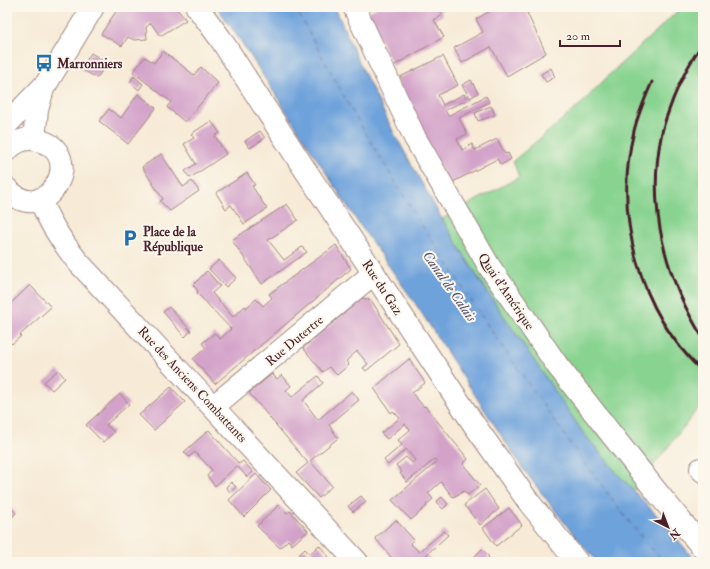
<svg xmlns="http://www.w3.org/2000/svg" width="710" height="569" font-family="'IM FELL Double Pica',serif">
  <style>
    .green { fill: #88d390; stroke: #69795e }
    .water { fill: #6ea2db; stroke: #5c6083 }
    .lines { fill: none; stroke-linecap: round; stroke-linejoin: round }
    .ferry { stroke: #585371; stroke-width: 1; stroke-dasharray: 5 4; stroke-linecap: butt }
    .building { fill: #d3a2c9 }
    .minor-casing { stroke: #a08581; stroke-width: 24 }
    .minor { stroke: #fff; stroke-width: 22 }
    .rail { stroke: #4a1f2b; stroke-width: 3 }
    .labels { text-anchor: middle; stroke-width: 4; stroke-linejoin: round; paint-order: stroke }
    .poi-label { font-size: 13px; font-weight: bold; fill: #4a1f2b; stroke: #fbf7ec; text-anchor: start }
    .street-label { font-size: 13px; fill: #4a1f2b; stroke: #fbf7ec }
    .water-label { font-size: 14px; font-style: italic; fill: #585371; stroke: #fbf7ec }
  </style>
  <rect width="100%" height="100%" fill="#fbf7ec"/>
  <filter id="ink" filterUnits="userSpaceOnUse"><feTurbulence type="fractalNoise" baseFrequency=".025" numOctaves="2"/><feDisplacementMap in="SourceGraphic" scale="8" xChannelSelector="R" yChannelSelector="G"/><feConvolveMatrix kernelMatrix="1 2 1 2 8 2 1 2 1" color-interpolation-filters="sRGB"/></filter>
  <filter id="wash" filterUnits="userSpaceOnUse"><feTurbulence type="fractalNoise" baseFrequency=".012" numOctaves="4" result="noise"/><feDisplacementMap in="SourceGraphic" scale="16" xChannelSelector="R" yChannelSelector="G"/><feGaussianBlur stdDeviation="0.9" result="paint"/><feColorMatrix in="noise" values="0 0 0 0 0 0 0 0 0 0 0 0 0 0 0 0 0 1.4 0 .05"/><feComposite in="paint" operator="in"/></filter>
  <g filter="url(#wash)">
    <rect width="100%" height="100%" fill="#f7ebd7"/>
    <path class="green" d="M682 7H703V402L634 491 617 473 582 431 482 284 442 219 519 177 513 161 581 104 611 73Z"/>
    <path class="water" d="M217 7H335L357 58 394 133 442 219 482 284 582 431 617 473 668 527 696 562H597L570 530 523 469 415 303 357 221 244 46Z"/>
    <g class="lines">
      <path class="ferry" d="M295 7 352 111 416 216 492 332 575 450 637 532 664 562"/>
    </g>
    <g id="blocks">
      <path class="building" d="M119 7H177L176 8 186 20 160 36 151 23 146 27 147 39 134 40 128 37 122 46 101 34Z
        M378 7H410L411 9 416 7H449L440 11 443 15 434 20 444 37 393 66 367 12Z
        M497 7H538L527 13 546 53 507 76 491 47 462 63 454 48 483 32 476 19Z
        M163 51 194 75 201 67 218 83 185 122 167 107 171 102 133 72 145 57 154 63Z
        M91 53 107 63 97 78 81 69Z
        M443 56 458 85 438 95 443 105 464 94 467 100 445 110 448 116 486 96 489 102 459 118 467 134 457 139 462 150 472 144 475 150 497 139 505 154 508 153 511 159 501 165 497 159 449 184 396 79Z
        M551 68 555 77 546 82 541 74Z
        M134 76 143 84 139 90 130 82Z
        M471 80 478 93 470 98 462 85Z
        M138 94 156 108 128 144 99 121 109 109 121 118Z
        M491 106 495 115 478 121 475 113Z
        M211 121 220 133 215 136 226 154 190 178 185 171 196 164 184 144 194 138 191 134Z
        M260 131 265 138 250 148 245 141Z
        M161 154 183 187 192 181 199 191 170 211 160 201 163 199 142 167Z
        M247 173 255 185 252 186 267 209 244 224 231 205 226 209 216 193Z
        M287 204 298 220 268 240 284 260 302 247 307 252 262 284 232 240Z
        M336 245 351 269 215 384 193 359 206 348 202 343 215 333 220 339 231 329 197 293 198 291 193 285 207 271 220 286 212 293 233 317 245 306 246 308 256 299 263 306 272 298 269 294Z
        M219 260 236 278 226 287 209 269Z
        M30 285 51 307 20 335 21 336 12 344 7 339V307Z
        M362 298 371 300 399 344 366 371 363 368 368 364 357 351 346 361 349 365 337 375 329 367 323 372 303 348Z
        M169 307 191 331 185 337 163 312Z
        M409 359 425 383 412 393 424 407 425 406 468 459 463 464 480 485 468 495 464 491 453 497 441 482 428 493 433 499 426 505 427 506 411 520 392 500 437 462 435 459 407 482 400 473 402 472 396 465 406 457 412 463 415 460 406 449 388 465 384 460 402 445 398 440 410 430 405 424 387 439 381 433 400 418 393 411 391 413 374 388Z
        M58 370 65 378 52 390 44 382Z
        M272 374 277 379 282 375 291 386 286 390 292 397 318 376 323 383 303 400 318 420 352 391 359 400 329 425 338 438 310 461 332 486 319 498 296 473 308 463 249 393Z
        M171 387 185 402 154 430 139 415Z
        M120 394 129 404 106 425 114 432 103 442 86 425Z
        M209 430 239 464 243 461 253 472 247 477 237 466 215 486 207 476 212 470 195 452 189 457 184 452Z
        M256 474 271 490 244 517 229 500Z
        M231 482 236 487 230 492 226 487Z
        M485 489 499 509 480 525 464 505Z
        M361 496 366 502 353 512 348 506Z
        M442 497 448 504 443 509 436 502Z
        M8 505 16 513 7 522V507Z
        M279 505 287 513 290 511 308 531 292 545 288 540 280 548 257 526Z
        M509 508 522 525 496 546 483 528Z
        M396 520 414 540 410 543 419 552 444 531 448 535 426 555 432 562H387L392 558 375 538Z
        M319 545 333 562H297L294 559 305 549 310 554Z
        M482 549 489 557 484 562H479L474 557Z"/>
    </g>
  </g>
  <g filter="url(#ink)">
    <use href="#blocks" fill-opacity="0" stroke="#a08581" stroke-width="1"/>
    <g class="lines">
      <g class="minor-casing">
        <path id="minor" d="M197 7 220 38 298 159 473 423 528 501 577 562
          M354 7 415 138 489 266 557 365 656 491 703 548
          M7 124 46 84 93 7
          M34 139 37 110 43 89
          M7 150C15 142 26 137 37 140 90 152 46 231 7 189
          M40 199C49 223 62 242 78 262L357 562
          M214 406 374 273
          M701 469 703 471"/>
      </g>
      <use href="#minor" class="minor"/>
      <path class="rail" d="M703 43C691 60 681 79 673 99 669 111 663 124 661 137 647 207 665 278 703 338
        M652 82C645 98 638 114 634 131 613 215 639 312 703 372"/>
    </g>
  </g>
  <defs>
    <g id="bus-bare" transform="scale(1.38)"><path d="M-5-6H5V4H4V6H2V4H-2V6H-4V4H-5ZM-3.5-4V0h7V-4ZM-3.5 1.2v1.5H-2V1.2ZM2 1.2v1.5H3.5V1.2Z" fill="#1f6fb2" stroke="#fbf7ec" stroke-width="2.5" paint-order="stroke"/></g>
    <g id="parking-bare" transform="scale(1.38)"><path d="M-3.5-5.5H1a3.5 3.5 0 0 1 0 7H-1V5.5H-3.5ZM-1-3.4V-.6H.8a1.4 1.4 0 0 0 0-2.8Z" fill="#1f6fb2" stroke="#fbf7ec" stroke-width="2.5" paint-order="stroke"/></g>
  </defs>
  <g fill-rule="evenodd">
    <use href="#bus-bare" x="44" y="63"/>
    <use href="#parking-bare" x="130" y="238"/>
  </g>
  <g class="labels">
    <g class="poi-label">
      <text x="57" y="68">Marronniers</text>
      <text x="143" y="236">Place de la<tspan x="143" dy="15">République</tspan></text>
    </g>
    <g class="street-label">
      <text transform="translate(383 287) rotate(57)" y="5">Rue du Gaz</text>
      <text transform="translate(507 291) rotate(56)" y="5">Quai d'Amérique</text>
      <text transform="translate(294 340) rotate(-40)" y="5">Rue Dutertre</text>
      <text transform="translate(193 384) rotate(47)" y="5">Rue des Anciens Combattants</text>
    </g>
    <g class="water-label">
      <text transform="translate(450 286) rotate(55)" y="5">Canal de Calais</text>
    </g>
  </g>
  <rect width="710" height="569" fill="none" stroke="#fbf7ec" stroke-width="24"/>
  <g transform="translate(668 527) rotate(138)" stroke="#fbf7ec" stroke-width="3" paint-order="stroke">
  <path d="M0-3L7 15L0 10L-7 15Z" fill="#4a1f2b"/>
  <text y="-6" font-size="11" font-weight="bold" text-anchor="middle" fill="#4a1f2b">N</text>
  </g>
  <path d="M560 40v6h60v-6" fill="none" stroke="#4a1f2b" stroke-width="2"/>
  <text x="566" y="40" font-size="12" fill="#4a1f2b" stroke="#fbf7ec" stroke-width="3" paint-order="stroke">20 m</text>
</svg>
